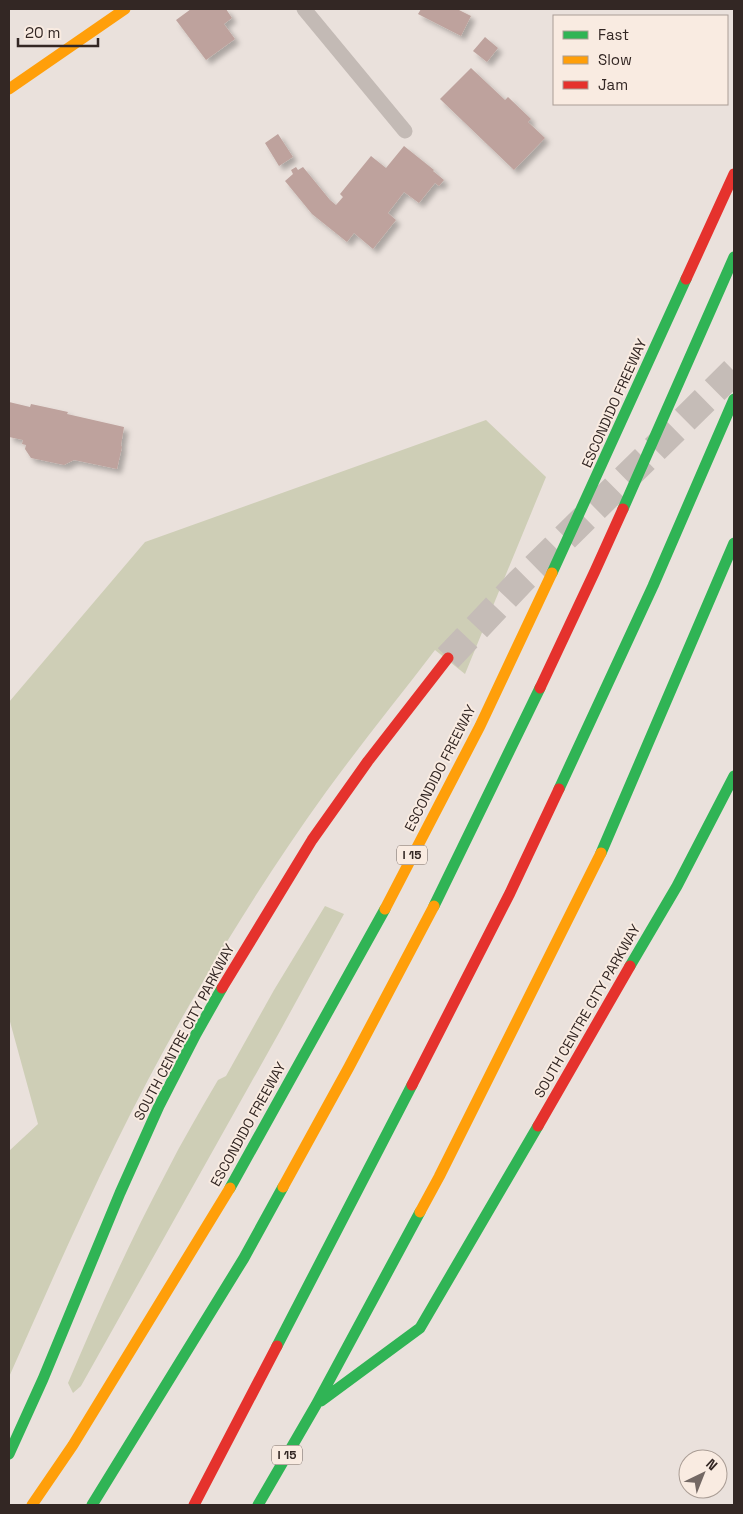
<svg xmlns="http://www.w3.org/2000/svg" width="743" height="1514" font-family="'Space Grotesk',sans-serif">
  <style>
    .green { fill: #ceceb6 }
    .building { fill: #bea29d; filter: url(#shadow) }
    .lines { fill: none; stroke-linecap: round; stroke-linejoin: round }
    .highway-tunnel { stroke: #c5bcb7; stroke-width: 28; stroke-dasharray: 28 14; stroke-linecap: butt }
    .lane { stroke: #c3bab5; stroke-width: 15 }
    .fast { stroke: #30b455; stroke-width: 11 }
    .slow { stroke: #ff9f0a; stroke-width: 11 }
    .jam { stroke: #e5322d; stroke-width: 11 }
    .labels { text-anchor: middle; stroke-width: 4; stroke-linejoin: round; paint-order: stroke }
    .shield { fill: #f9ebe1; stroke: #6e625d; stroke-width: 1 }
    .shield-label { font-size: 12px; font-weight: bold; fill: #332724 }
    .street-label { font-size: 14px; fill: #332724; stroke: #f9ebe1 }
  </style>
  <defs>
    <filter id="shadow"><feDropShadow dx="4.5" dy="4.5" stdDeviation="2.5" flood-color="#0004"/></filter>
  </defs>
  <rect width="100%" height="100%" fill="#eae1dc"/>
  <path class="green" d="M486 420 546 477 465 674 435 650C399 697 361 744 326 792 280 856 237 923 197 992 124 1115 67 1246 9 1377V1151L38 1124 9 1018V702L145 542Z
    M325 906 344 914 280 1031 81 1386 73 1393 68 1383C98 1312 130 1241 166 1173 182 1141 200 1111 218 1080L226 1076 274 990Z"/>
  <path class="building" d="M191 9H226L232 18 224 24 235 39 206 60 176 20Z
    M421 9H457L471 16 461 36 418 14Z
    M485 37 498 48 487 62 473 51Z
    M471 68 505 100 508 97 531 119 528 122 545 138 514 170 440 99Z
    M278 134 293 157 279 166 265 143Z
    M404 146 434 170 433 171 444 180 439 186 435 183 419 203 404 192 388 213 396 220 373 249 354 233 347 242 312 214 285 181 293 174 291 170 296 167 298 170 303 167 330 200 336 205 343 197 340 194 371 156 386 168Z
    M9 402 30 407 31 404 68 412 67 414 124 427 121 445 122 447 117 469 74 460 64 465 31 458 25 449 26 445 22 444 23 440 9 437Z"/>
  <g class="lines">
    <path class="highway-tunnel" d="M448 658 520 582 734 371"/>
    <path class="lane" d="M304 9 405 131"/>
    <path class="fast" d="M623 509 734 257
      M552 573 686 279
      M559 789 653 586 734 399
      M601 853 734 543
      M434 906 540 688
      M630 966 677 886 734 776
      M230 1188 385 909
      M277 1346 412 1085
      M321 1401 420 1328 538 1126
      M9 1454 43 1379 120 1193 159 1106 196 1034 222 988
      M92 1505 244 1258 283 1187
      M258 1505 316 1405 420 1212"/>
    <path class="slow" d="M9 89 125 9
      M385 909 480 726 552 573
      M283 1187 349 1067 434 906
      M420 1212 439 1177 601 853
      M32 1505 73 1445 230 1188"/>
    <path class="jam" d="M686 279 734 174
      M540 688 595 571 623 509
      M222 988 312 840 368 761 448 658
      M412 1085 510 893 559 789
      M538 1126 630 966
      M194 1505 277 1346"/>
  </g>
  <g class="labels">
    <g class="shield">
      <rect x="397" y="845.5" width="30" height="19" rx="4"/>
      <rect x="272" y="1445.5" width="30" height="19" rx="4"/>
    </g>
    <g class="shield-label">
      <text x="412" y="859">I 15</text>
      <text x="287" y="1459">I 15</text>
    </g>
    <g class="street-label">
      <text transform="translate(614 403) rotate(-66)" y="5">ESCONDIDO FREEWAY</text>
      <text transform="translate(440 768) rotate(-63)" y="5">ESCONDIDO FREEWAY</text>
      <text transform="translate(587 1011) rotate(-60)" y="5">SOUTH CENTRE CITY PARKWAY</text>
      <text transform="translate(184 1032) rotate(-62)" y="5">SOUTH CENTRE CITY PARKWAY</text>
      <text transform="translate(248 1124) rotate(-61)" y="5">ESCONDIDO FREEWAY</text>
    </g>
  </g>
  <rect width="743" height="1514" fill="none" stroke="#332724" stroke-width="20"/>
  <rect x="553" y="15" width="175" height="90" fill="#f9ebe1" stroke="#aa9d95"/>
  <rect x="563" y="31" width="25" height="8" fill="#30b455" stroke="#aa9d95"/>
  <text x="598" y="40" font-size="15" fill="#332724">Fast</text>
  <rect x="563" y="56" width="25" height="8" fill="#ff9f0a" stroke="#aa9d95"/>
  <text x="598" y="65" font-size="15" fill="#332724">Slow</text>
  <rect x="563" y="81" width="25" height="8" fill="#e5322d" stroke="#aa9d95"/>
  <text x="598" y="90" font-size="15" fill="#332724">Jam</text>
  <g transform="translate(703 1474) rotate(43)"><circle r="24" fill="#f9ebe1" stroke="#aa9d95"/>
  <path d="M0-4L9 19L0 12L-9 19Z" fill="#736864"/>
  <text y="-8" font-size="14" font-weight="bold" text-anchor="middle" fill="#332724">N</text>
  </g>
  <path d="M18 38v8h80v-8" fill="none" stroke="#332724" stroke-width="2.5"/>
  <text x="25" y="38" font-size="15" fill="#332724" stroke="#f9ebe1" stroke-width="4" paint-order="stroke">20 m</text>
</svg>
